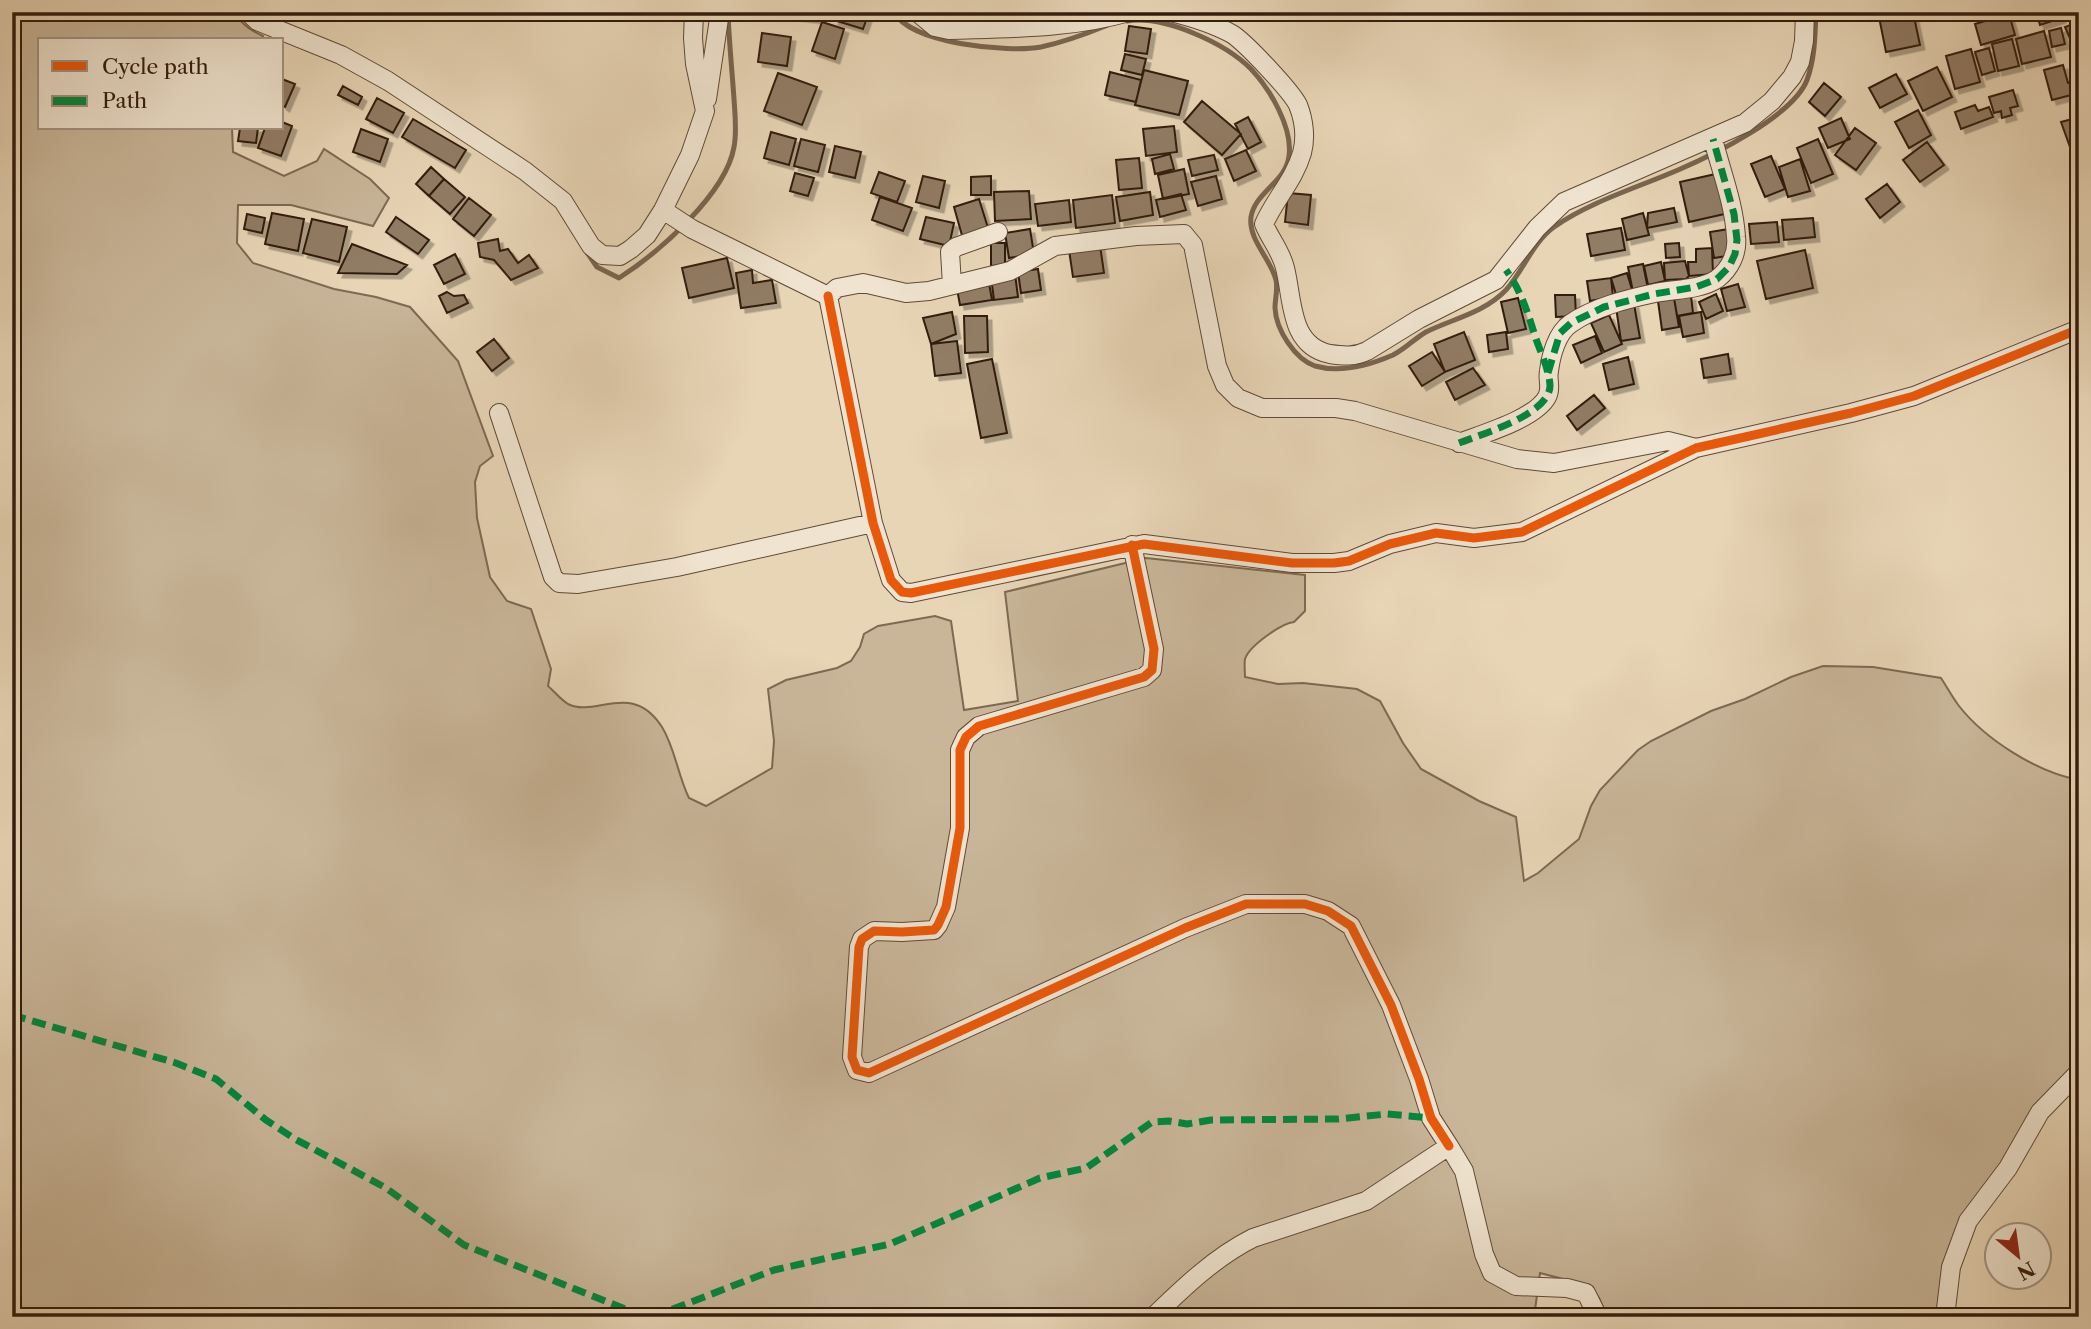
<svg xmlns="http://www.w3.org/2000/svg" width="2091" height="1329" font-family="'Libre Caslon Text',serif">
  <style>
    .green { fill: #c9b699; stroke: #7e6953; stroke-width: 2 }
    .lines { fill: none; stroke-linecap: round; stroke-linejoin: round }
    .stream { stroke: #7a6550; stroke-width: 5 }
    .building { fill: #917c65; stroke: #321c0d; stroke-width: 2; filter: url(#shadow) }
    .street-casing { stroke: #604a37; stroke-width: 20 }
    .street { stroke: #f0e4d0; stroke-width: 18 }
    .quiet { stroke: #00873e; stroke-width: 7; stroke-dasharray: 14 7; stroke-linecap: butt }
    .cycleway-casing { stroke: #f0e4d0; stroke-width: 13 }
    .cycleway { stroke: #e8590c; stroke-width: 9 }
  </style>
  <defs>
    <filter id="shadow"><feDropShadow dx="4.5" dy="4.5" stdDeviation="0" flood-color="#0004"/></filter>
  </defs>
  <rect width="100%" height="100%" fill="#e8d5b6"/>
  <filter id="stains"><feTurbulence type="fractalNoise" baseFrequency=".00286" numOctaves="4"/><feColorMatrix values="0 0 0 0 .2 0 0 0 0 .09 0 0 0 0 .02 0 0 0 .5 -.17"/></filter>
  <radialGradient id="worn" r=".72"><stop offset=".6" stop-color="#630" stop-opacity="0"/><stop offset="1" stop-color="#630" stop-opacity=".3"/></radialGradient>
  <path class="green" d="M12 12H236C239 24 252 31 263 36L261 40H40V128H232L233 152 284 176 317 161 324 149 370 179 389 198 373 226 291 205H238L237 243 253 263 334 289 376 297 410 307 458 361 493 456 480 466 475 482 477 518 490 577 507 601 531 609 551 669 548 686C554 691 561 700 568 704 596 718 632 680 662 727 675 748 678 776 689 798L706 806 772 768 774 741 768 689 786 680 837 668 851 661 860 647 864 634 878 626 935 616 951 621 964 710 1018 701 1005 592 1146 558 1305 575V611L1294 622C1282 623 1249 646 1245 659 1244 664 1245 672 1245 677L1278 684 1303 683 1357 689 1380 701 1403 743 1421 769 1479 801 1516 817 1524 881 1538 873 1579 839 1591 806 1600 790 1638 750 1651 741 1711 711 1745 699 1791 677 1823 666 1873 667 1941 678C1947 687 1952 697 1959 706 1985 739 2036 772 2079 780V1061L2034 1107 2001 1164 1937 1317H1607L1599 1298 1590 1286 1540 1273 1535 1310 1541 1317H12Z"/>
  <g class="lines">
    <path class="stream" d="M894 12C911 44 1009 53 1041 47 1064 42 1086 34 1108 25
      M1127 21C1164 15 1225 43 1251 69 1270 89 1293 128 1289 156 1286 182 1255 192 1251 217 1248 240 1271 259 1276 280 1278 289 1275 299 1275 308 1276 330 1295 359 1315 366 1340 373 1370 365 1393 355 1405 349 1414 339 1426 332 1452 319 1484 313 1506 290 1524 270 1532 243 1554 227 1589 202 1639 187 1678 170 1713 155 1793 116 1807 80 1815 58 1815 35 1816 12
      M586 251 597 267 619 278C658 253 726 194 734 147 737 132 735 114 734 99 732 70 729 41 728 12"/>
  </g>
  <path class="building" d="M786 12H819L818 19 786 15Z
    M837 12H869L863 29 834 20Z
    M1878 12H1913L1920 45 1886 52Z
    M2036 12H2059L2061 18 2040 25Z
    M2071 12H2079V46L2074 48 2065 27 2076 23Z
    M2009 14 2015 35 1981 45 1975 24Z
    M822 22 844 29 835 59 812 51Z
    M1129 26 1151 29 1147 54 1125 51Z
    M2061 28 2065 44 2052 47 2049 31Z
    M2044 31 2051 57 2022 64 2016 39Z
    M762 33 791 37 787 66 758 62Z
    M2012 39 2019 66 1998 71 1992 44Z
    M1989 48 1995 71 1982 75 1975 52Z
    M1971 49 1980 82 1955 89 1946 56Z
    M1125 54 1146 59 1142 75 1121 70Z
    M2063 65 2068 83 2077 80 2079 93 2052 100 2044 70Z
    M1937 67 1952 97 1923 111 1908 81Z
    M1144 70 1188 81 1179 115 1135 105Z
    M1110 72 1141 80 1136 102 1105 95Z
    M778 73 817 87 802 125 764 111Z
    M1896 74 1907 94 1880 108 1869 88Z
    M282 79 295 84 285 107 282 105Z
    M1824 83 1841 97 1825 116 1809 102Z
    M343 86 362 97 358 105 338 95Z
    M2013 90 2018 106 2010 108 2012 115 2002 118 2001 111 1994 113 1989 97Z
    M377 98 404 113 393 133 366 119Z
    M1202 101 1241 134 1222 155 1184 122Z
    M1975 105 1978 111 1989 107 1993 117 1961 129 1955 112Z
    M1918 110 1931 135 1909 148 1895 122Z
    M1248 117 1261 142 1248 149 1235 124Z
    M1841 118 1850 139 1828 148 1819 128Z
    M2076 118 2079 126V144L2070 147 2061 122Z
    M413 119 466 150 455 168 402 137Z
    M282 122 292 126 281 156 258 148 265 128H282Z
    M1174 126 1177 152 1146 156 1143 129Z
    M240 128H258L256 143 238 141Z
    M1855 128 1876 143 1856 170 1835 155Z
    M361 129 388 139 380 162 353 152Z
    M771 132 796 139 789 165 764 158Z
    M801 139 825 145 818 172 794 166Z
    M1818 139 1833 174 1811 183 1797 148Z
    M1927 142 1944 165 1920 182 1903 160Z
    M835 146 861 152 855 178 829 172Z
    M1246 150 1256 171 1234 181 1225 159Z
    M1170 154 1174 169 1155 174 1152 159Z
    M1214 155 1218 170 1192 176 1188 160Z
    M1771 156 1785 189 1765 197 1751 164Z
    M1139 158 1142 188 1119 190 1116 160Z
    M1800 159 1810 191 1788 197 1779 167Z
    M431 167 444 179 429 196 416 184Z
    M1184 169 1189 194 1163 199 1158 175Z
    M879 172 905 181 897 202 871 193Z
    M795 173 814 178 808 196 790 191Z
    M1720 173 1729 213 1689 222 1680 182Z
    M923 176 945 181 939 208 916 202Z
    M991 176V195H971V177Z
    M1216 176 1222 199 1198 206 1191 182Z
    M444 179 465 197 450 214 429 196Z
    M1887 184 1900 202 1880 218 1866 199Z
    M1029 191 1031 219 995 221 994 192Z
    M1150 192 1153 215 1120 221 1116 197Z
    M1288 193 1311 195 1308 225 1285 222Z
    M1181 194 1186 210 1160 217 1156 200Z
    M1112 195 1115 223 1076 228 1073 200Z
    M880 197 912 208 903 231 872 220Z
    M469 198 491 215 474 236 453 219Z
    M979 199 989 231 963 239 954 207Z
    M1069 200 1071 222 1038 226 1035 204Z
    M1674 208 1677 222 1647 228 1648 213Z
    M272 213 304 219 298 251 265 244Z
    M1643 213 1649 235 1627 240 1622 219Z
    M247 214 265 218 262 233 244 229Z
    M396 217 429 240 418 254 386 232Z
    M926 217 954 223 949 246 920 239Z
    M1813 218 1815 237 1784 240 1782 220Z
    M312 219 347 227 339 262 303 253Z
    M1777 222 1779 242 1751 244 1749 224Z
    M1621 228 1625 250 1591 256 1587 234Z
    M1030 229 1034 254 1009 258 1005 233Z
    M1729 229 1733 255 1714 258 1710 232Z
    M498 239 500 251 508 249 518 263 529 255 538 268 511 280 494 260 480 257 478 243Z
    M991 243H1005V265L991 266Z
    M1679 243 1680 257 1666 258 1665 244Z
    M352 244 407 265 397 274 338 273Z
    M1100 245 1104 273 1073 277 1069 250Z
    M1712 248 1713 274 1689 276 1688 262H1696V249Z
    M1805 250 1813 288 1766 299 1757 261Z
    M455 254 465 274 444 284 434 265Z
    M727 258 734 288 689 298 682 268Z
    M1685 261 1689 276 1686 279 1665 280 1664 263Z
    M1661 262 1665 281 1648 285 1644 266Z
    M1643 264 1648 289 1633 292 1628 267Z
    M1038 269 1041 290 1021 293 1018 272Z
    M752 270 753 283 772 280 776 303 741 308 736 273Z
    M1627 273 1634 296 1618 301 1611 278Z
    M1015 274 1018 297 994 300 991 277Z
    M1611 278 1613 297 1590 301 1587 281Z
    M989 283 992 300 960 305 957 289Z
    M1738 284 1745 307 1727 311 1721 289Z
    M447 292 454 296 464 295 468 303 447 313 439 296Z
    M1716 294 1723 311 1706 319 1699 302Z
    M1555 295H1575L1576 316 1556 317Z
    M1691 296 1693 313 1677 316 1674 298Z
    M1518 298 1526 329 1508 333 1501 302Z
    M1674 298 1679 327 1662 330 1658 301Z
    M1634 304 1640 338 1621 341 1616 307Z
    M952 312 956 334 931 344 923 318Z
    M1701 312 1704 333 1683 337 1679 316Z
    M1609 315 1622 344 1604 352 1591 323Z
    M964 316H987L988 352 965 353Z
    M1464 332 1475 360 1445 372 1434 344Z
    M1506 332 1508 349 1489 352 1487 335Z
    M1595 336 1602 353 1581 363 1573 345Z
    M494 339 509 358 492 371 477 352Z
    M957 341 961 373 935 376 931 344Z
    M1432 352 1445 372 1422 386 1409 366Z
    M1728 354 1731 374 1704 378 1701 359Z
    M1628 357 1634 384 1609 390 1603 364Z
    M992 359 1007 433 981 438 967 364Z
    M1473 368 1485 385 1455 400 1446 382Z
    M1594 395 1605 408 1577 430 1567 416Z"/>
  <g class="lines">
    <g class="street-casing">
      <path id="street" d="M248 12 257 21 341 55 388 81 525 171 563 201 591 246 602 255 620 256 631 249 647 235 663 210
        M694 12 693 38 695 64 705 111 690 155 663 210 692 229 828 296 837 288 863 283 906 293 929 291 1010 271 1055 246 1136 236 1184 234 1193 245 1217 366 1225 385 1238 398 1262 408H1336L1355 411 1517 459 1554 463 1668 441 1696 448
        M917 12 935 27 949 30C1010 28 1070 29 1129 12
        M1171 12C1191 17 1214 24 1232 34 1246 43 1291 91 1298 105 1304 120 1306 138 1302 153 1294 180 1275 199 1264 224 1270 239 1281 251 1285 268 1293 299 1289 346 1330 354 1343 356 1355 357 1367 351L1419 319 1496 280 1537 228 1564 202 1745 123 1772 101 1792 77 1800 62 1804 41 1805 12
        M707 99 720 12
        M952 285 950 252 956 247 998 232
        M828 296 873 523 891 580 902 592 911 593 1144 544 1292 563H1334L1349 561 1390 544 1436 533 1474 538 1522 532 1696 448 1851 413 1914 396 2079 329
        M499 413 553 577 559 583 578 584 677 567 873 523
        M1459 443C1482 434 1535 419 1547 397 1552 388 1547 380 1549 371 1551 355 1557 333 1570 324 1594 307 1627 299 1655 293 1675 289 1700 290 1717 279 1730 269 1738 253 1736 237 1734 203 1721 171 1713 139
        M1132 545 1154 649 1152 670 1144 677 979 726 966 737 960 750V828L946 907 938 925 934 930 902 932 874 931 862 939 859 947 852 1057 857 1070 869 1073 1185 928 1246 904H1305L1328 911 1351 926 1391 1005 1419 1079 1431 1118 1449 1146
        M1153 1317C1183 1288 1215 1257 1253 1238L1366 1201 1449 1146 1464 1171 1484 1254 1492 1273 1516 1286 1567 1288 1586 1293 1598 1317
        M1945 1317 1951 1267 1968 1221 2008 1168 2040 1112 2079 1072"/>
    </g>
    <use href="#street" class="street"/>
    <path class="quiet" d="M1548 373 1560 333 1571 323 1604 307 1654 294 1696 287 1717 279 1729 267 1735 254 1737 240 1734 214 1713 139
      M1459 443C1482 434 1551 414 1550 385 1549 370 1541 353 1536 339 1528 314 1522 292 1506 270
      M12 1015 176 1063 216 1079 266 1120 295 1139 386 1188 464 1245 633 1312 646 1314 665 1312 774 1270 890 1244 1040 1178 1086 1168 1152 1122 1169 1121 1187 1124 1211 1120 1338 1119 1387 1114 1431 1118"/>
    <g class="cycleway-casing">
      <path id="cycleway" d="M828 296 873 523 891 580 902 592 911 593 1144 544 1292 563H1334L1349 561 1390 544 1436 533 1474 538 1522 532 1696 448 1851 413 1914 396 2079 329
        M1132 545 1154 649 1152 670 1144 677 979 726 966 737 960 750V828L946 907 938 925 934 930 902 932 874 931 862 939 859 947 852 1057 857 1070 869 1073 1185 928 1246 904H1305L1328 911 1351 926 1391 1005 1419 1079 1431 1118 1449 1146"/>
    </g>
    <use href="#cycleway" class="cycleway"/>
  </g>
  <rect width="2091" height="1329" fill="none" stroke="#e8d5b6" stroke-width="42"/>
  <rect x="14" y="14" width="2063" height="1301" fill="none" stroke="#321c0d" stroke-width="3.5"/>
  <rect x="21" y="21" width="2049" height="1287" fill="none" stroke="#321c0d" stroke-width="2"/>
  <rect x="38" y="38" width="245" height="91" fill="#f0e4d0" stroke="#a49482" stroke-width="2"/>
  <rect x="52" y="61" width="35" height="10" fill="#e8590c" stroke="#a49482" stroke-width="2"/>
  <text x="102" y="74" font-size="21" fill="#321c0d">Cycle path</text>
  <rect x="52" y="96" width="35" height="10" fill="#00873e" stroke="#a49482" stroke-width="2"/>
  <text x="102" y="108" font-size="21" fill="#321c0d">Path</text>
  <g transform="translate(2018 1256) rotate(151)"><circle r="33" fill="#f0e4d0" stroke="#a49482" stroke-width="2"/>
  <path d="M0-5L12 26L0 18L-12 26Z" fill="#8f2418"/>
  <text y="-10" font-size="19" font-weight="bold" text-anchor="middle" fill="#321c0d">N</text>
  </g>
  <rect width="100%" height="100%" filter="url(#stains)"/>
  <rect width="100%" height="100%" fill="url(#worn)"/>
</svg>
